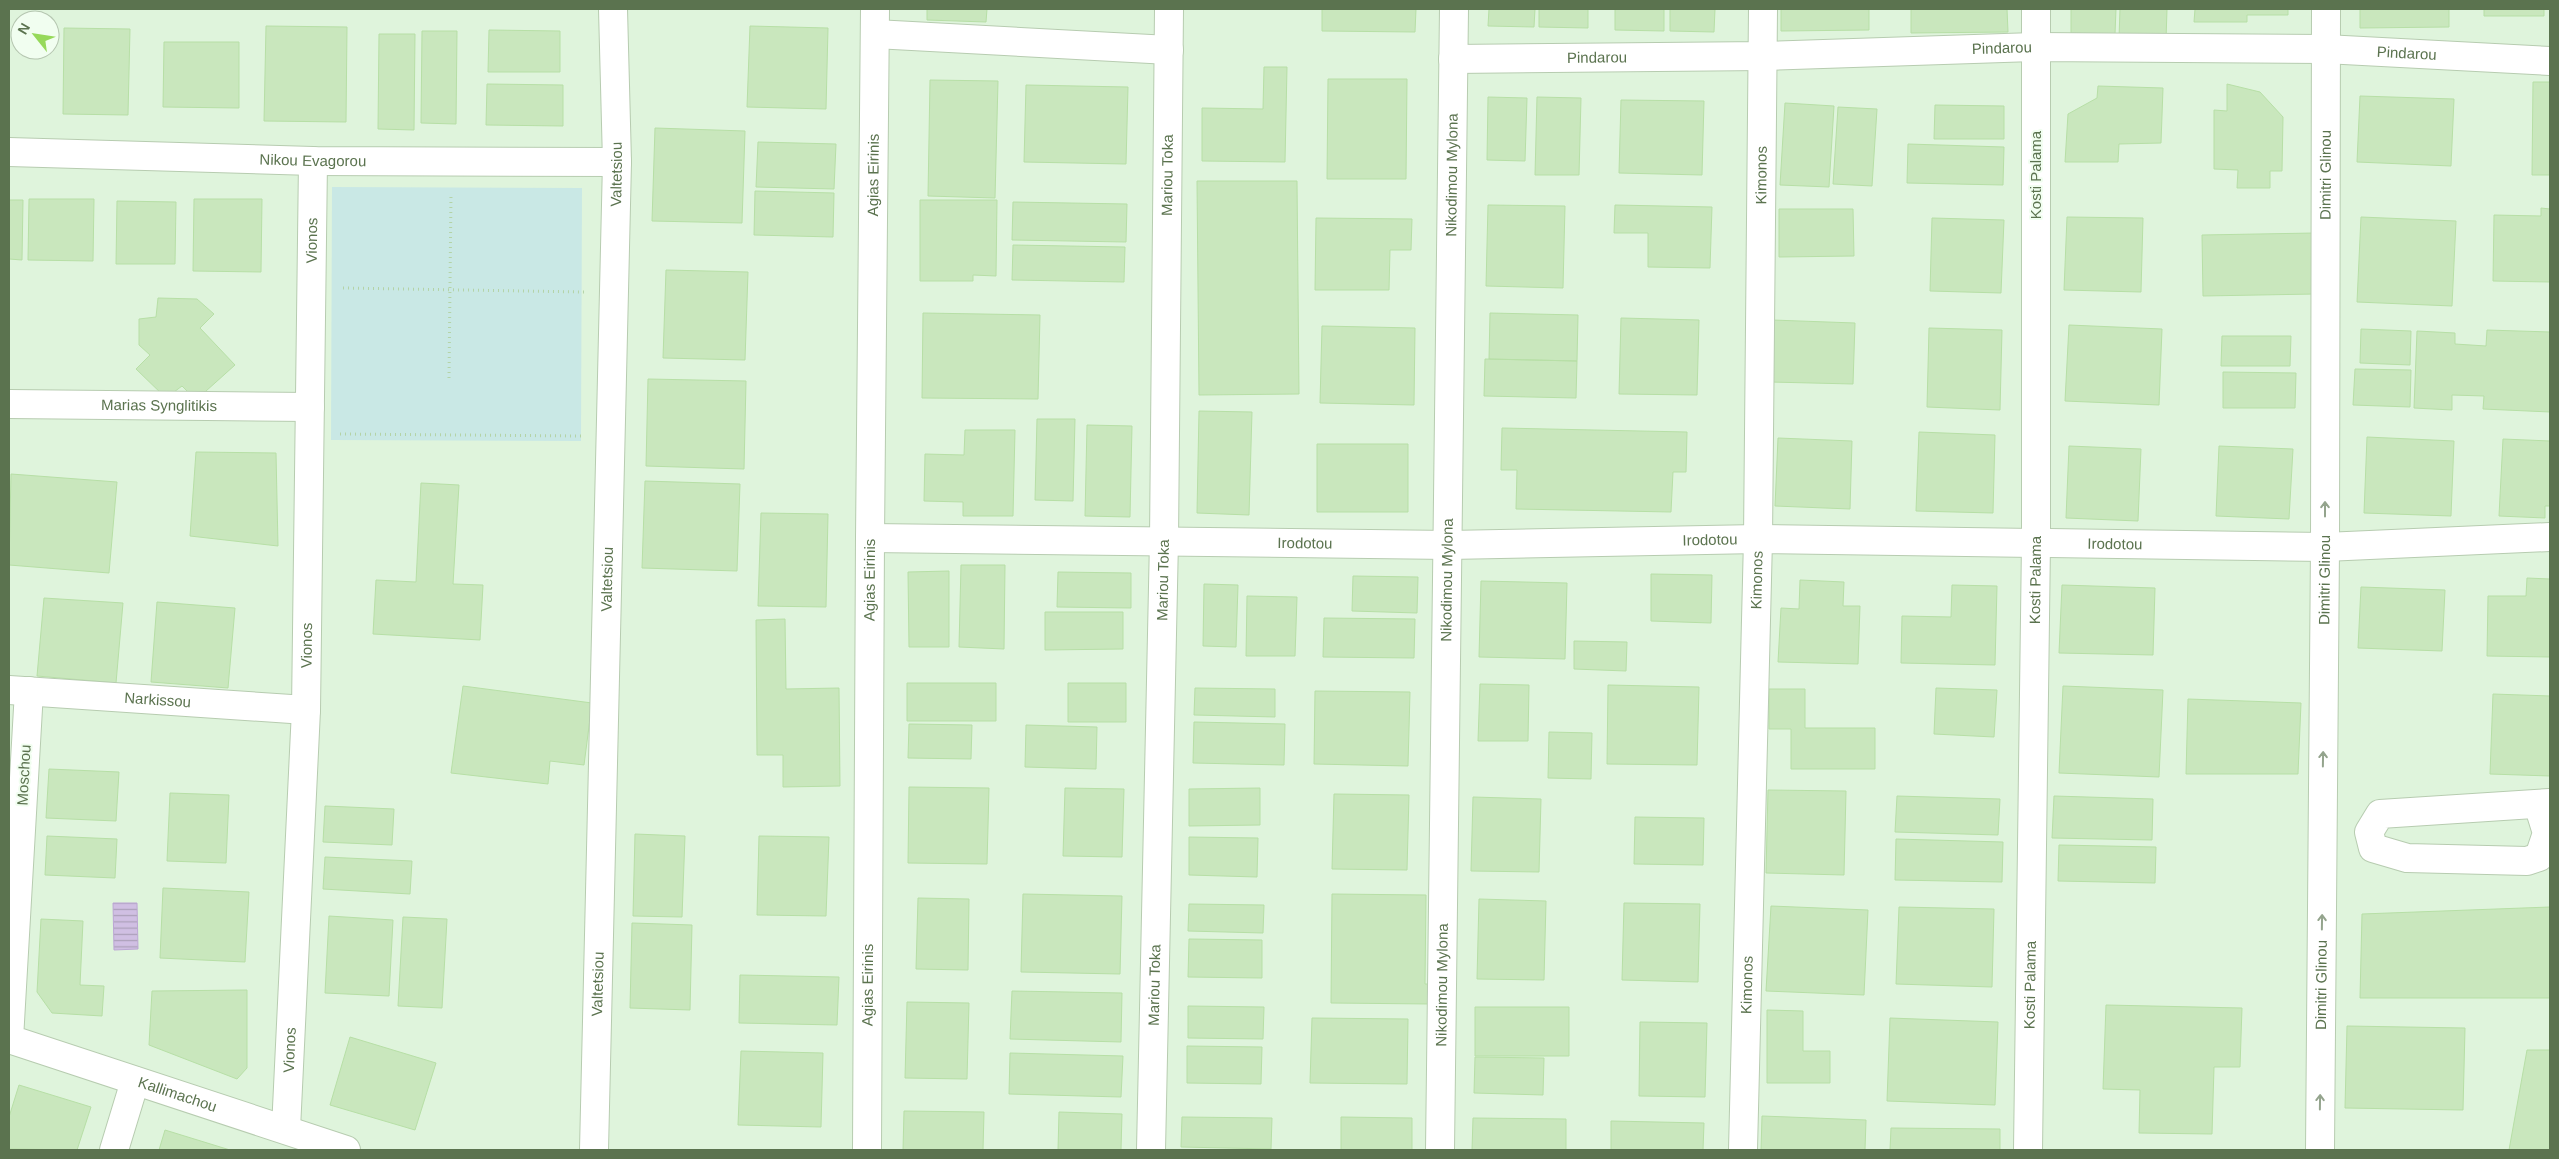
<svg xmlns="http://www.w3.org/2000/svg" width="2559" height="1159" font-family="Helvetica,sans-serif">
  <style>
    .residential { fill: #dff4dc; fill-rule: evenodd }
    .park { fill: #c9e8e5 }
    .water { fill: url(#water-rules); stroke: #bca7d4 }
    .building { fill: #c9e7bd; stroke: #b7dfa6 }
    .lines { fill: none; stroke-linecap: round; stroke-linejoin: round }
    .minor-casing { stroke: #b7ccb0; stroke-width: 30 }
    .path { stroke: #b4d3a7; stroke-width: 3; stroke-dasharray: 1 4; stroke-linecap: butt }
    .minor { stroke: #fff; stroke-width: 28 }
    .oneway { stroke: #94a48d }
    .labels { text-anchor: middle; stroke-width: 4; stroke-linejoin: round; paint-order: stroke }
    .street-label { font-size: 15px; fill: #5b734f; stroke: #f1fef0 }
  </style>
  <defs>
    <pattern id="water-rules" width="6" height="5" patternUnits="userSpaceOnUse" patternTransform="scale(1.25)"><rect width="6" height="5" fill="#d0bfe3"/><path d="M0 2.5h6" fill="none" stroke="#aca0ba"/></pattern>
  </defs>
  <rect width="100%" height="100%" fill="#ebfbea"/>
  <path class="residential" d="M9 9H2550V1150H9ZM20 20H50V50H20Z"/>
  <path class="park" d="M332 187 582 188 581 441 331 440Z"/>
  <path class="water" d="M113 903H137L138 949 114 950Z"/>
  <path class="building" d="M927 9H987L986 22 927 20Z
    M1322 9H1416L1415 32 1322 31Z
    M1489 9H1535L1534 27 1488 26Z
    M1539 9H1588V28L1539 27Z
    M1615 9H1664V31L1615 30Z
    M1670 9H1715L1714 32 1670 31Z
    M1781 9H1869V30L1781 31Z
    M1911 9H2007L2008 32 1911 33Z
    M2071 9H2116L2115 34 2071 33Z
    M2120 9H2167L2166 40 2119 38Z
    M2195 9H2288V15H2247V22H2194Z
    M2360 9H2449V27L2360 28Z
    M2484 9H2544V16H2484Z
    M266 26 347 27 346 122 264 121Z
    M750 26 828 28 826 109 747 107Z
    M64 28 130 29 128 115 63 114Z
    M489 30 560 31V72H488Z
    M422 31H457L456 124 421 123Z
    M379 34H415L414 130 378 129Z
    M164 42H239V108L163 107Z
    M1264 67H1287L1285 162 1202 161V108L1263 109Z
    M1328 79H1407L1406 179H1327Z
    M930 80 998 81 995 198 928 196Z
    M2533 82H2550V175H2532Z
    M487 84 563 85V126L486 125Z
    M2227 84 2260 92 2283 117 2282 171H2270V188H2237L2238 170 2214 169V110L2227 111Z
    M1026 85 1128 87 1126 164 1024 162Z
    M2098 86 2163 88 2161 143 2119 144 2118 162H2065L2068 114 2097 98Z
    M2360 96 2454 99 2451 166 2357 162Z
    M1488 97 1527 98 1525 161 1487 160Z
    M1537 97 1581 98 1579 175H1535Z
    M1621 100 1704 101 1702 175 1619 173Z
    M1785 103 1834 106 1829 187 1780 185Z
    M1935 105 2004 106V139H1934Z
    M1838 107 1877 109 1872 186 1833 184Z
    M655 128 745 131 742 223 652 221Z
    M758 142 836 144 834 189 756 187Z
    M1908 144 2004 147 2003 185 1907 183Z
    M1197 181H1297L1299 394 1199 395Z
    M755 191 834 193 833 237 754 235Z
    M29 199H94L93 261 28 260Z
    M194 199H262L261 272 193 271Z
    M9 200H23L22 260 9 259Z
    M920 200H997L996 276 973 275V281H920Z
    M117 201 176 202 175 264H116Z
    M1013 202 1127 204 1126 242 1012 240Z
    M1488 205 1565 206 1563 288 1486 286Z
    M1615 205 1712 207 1710 268 1648 267V233H1614Z
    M2541 208 2550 209V282L2493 281 2494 215 2541 216Z
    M1779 209H1853L1854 256 1779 257Z
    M2067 217 2143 218 2141 292 2064 290Z
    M2361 217 2456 221 2452 306 2357 302Z
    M1316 218 1412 219 1411 250H1390L1389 290H1315Z
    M1932 218 2004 220 2001 293 1930 291Z
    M2314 233 2315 294 2203 296 2202 235Z
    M1013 245 1125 247 1124 282 1012 280Z
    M666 270 748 272 745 360 663 358Z
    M158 298 197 299 214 314 200 328 235 365 196 400 182 386 166 398 136 369 150 355 139 345V319L156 317Z
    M923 313 1040 315 1038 399 922 398Z
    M1490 313 1578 315 1577 361 1489 359Z
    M1621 318 1699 320 1697 395 1619 394Z
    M1772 320 1855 323 1853 384 1770 382Z
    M2069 325 2162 329 2159 405 2065 401Z
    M1322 326 1415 328 1414 405 1320 403Z
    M1929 328 2002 330 2000 410 1927 407Z
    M2361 329 2411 331 2410 365 2360 363Z
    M2487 330 2550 332V412L2483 409 2484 396 2452 395V410L2414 408 2417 331 2455 333V344L2486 346Z
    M2222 336H2291L2290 366H2221Z
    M1485 359 1577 361 1576 398 1484 396Z
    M2355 369 2411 370 2410 407 2353 405Z
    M2223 372 2296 373 2295 408H2223Z
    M648 379 746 381 744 469 646 466Z
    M1199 411 1252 412 1249 515 1197 513Z
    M1037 419H1075L1073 501 1035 500Z
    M1087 425 1132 426 1130 517 1085 516Z
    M1502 428 1687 432 1686 472H1673L1671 512 1516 509 1517 470H1501Z
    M965 430H1015L1013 516H963V502L924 501 925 454 964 455Z
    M1919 432 1995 435 1993 513 1916 511Z
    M2367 437 2454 441 2451 516 2364 513Z
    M1778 438 1852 441 1850 509 1775 506Z
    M2503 439 2550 441V506H2545V518L2499 516Z
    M1317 444H1408V512H1317Z
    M2069 446 2141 449 2138 521 2066 518Z
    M2219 446 2293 449 2289 519 2216 516Z
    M196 452 276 453 278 546 190 536Z
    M11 474 117 482 109 573 9 565Z
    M645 481 740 484 737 571 642 568Z
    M421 483 459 485 453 584 483 585 480 640 373 634 376 580 416 582Z
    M761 513 828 514 826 607 758 606Z
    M961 565H1005L1004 649 959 647Z
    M949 571V647H909L908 572Z
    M1058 572 1131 573V608L1057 607Z
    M1651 574 1712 575 1711 623 1651 621Z
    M1353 576 1418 577 1417 613 1352 611Z
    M2527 578 2550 579V657L2487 656 2488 596H2526Z
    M1800 580 1844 582 1843 606H1860L1858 664 1778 662 1781 608 1799 609Z
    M1481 581 1567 583 1565 659 1479 657Z
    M1204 584 1238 585 1236 647 1203 646Z
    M1952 585 1997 586 1995 665 1901 663 1902 616 1951 617Z
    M2062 585 2155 588 2153 655 2059 653Z
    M2361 587 2445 590 2442 651 2358 648Z
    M1247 596 1297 597 1295 656H1246Z
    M44 598 123 603 116 683 37 676Z
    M157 602 235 608 228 688 151 682Z
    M1045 612H1123V649L1045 650Z
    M1324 618 1415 619 1414 658 1323 657Z
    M785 619 786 689 839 688 840 786 783 787V755H757L756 620Z
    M1574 641 1627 642 1626 671 1574 669Z
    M907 683H996V721H907Z
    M1068 683H1126V722H1068Z
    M1480 684 1529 685 1528 741H1478Z
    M1608 685 1699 687 1697 765 1607 764Z
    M463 686 592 703 584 765 550 761 548 784 451 773Z
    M2063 686 2163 690 2159 777 2059 773Z
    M1195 688 1275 689V717L1194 715Z
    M1936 688 1997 690 1994 737 1934 734Z
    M1769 689H1805V728H1875V769H1791V729H1769Z
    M1315 691 1410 692 1408 766 1314 764Z
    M2493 694 2550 696V776L2490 774Z
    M2188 699 2301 703 2298 774H2186Z
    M1194 722 1285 724 1284 765 1193 763Z
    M909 724 972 725 971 759 908 758Z
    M1026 725 1097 727 1096 769 1025 767Z
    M1549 732 1592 733 1591 779 1548 778Z
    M49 769 119 772 116 821 46 818Z
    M909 787 989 788 987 864 908 863Z
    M1065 788 1124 789 1122 857 1063 856Z
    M1260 788V825L1189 826V789Z
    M1768 790 1846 791 1844 875 1766 873Z
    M170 793 229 795 226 863 167 861Z
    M1334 794 1409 795 1407 870 1332 869Z
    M1897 796 2000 799 1998 835 1895 832Z
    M2054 796 2153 799 2152 840 2052 838Z
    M1473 797 1541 799 1539 872 1471 871Z
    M325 806 394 809 392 845 323 842Z
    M1635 817 1704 818 1703 865 1634 864Z
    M635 834 685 836 682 917 633 916Z
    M47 836 117 839 115 878 45 875Z
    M759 836 829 837 826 916 757 915Z
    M1189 837 1258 838 1257 877 1189 875Z
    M1896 839 2003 842 2002 882 1895 880Z
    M2059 845 2156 847 2155 883 2058 881Z
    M325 857 412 861 410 894 323 889Z
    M163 888 249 892 245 962 160 958Z
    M1023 894 1122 896 1120 974 1021 972Z
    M1332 894 1426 895 1425 984H1431V1004L1331 1003Z
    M918 898 969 899 968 970 916 969Z
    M1479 899 1546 901 1544 980 1477 979Z
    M1624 903 1700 904 1698 982 1622 980Z
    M1189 904 1264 905 1263 933 1188 931Z
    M1771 906 1868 910 1864 995 1766 991Z
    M1899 907 1994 909 1992 987 1896 984Z
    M2550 907V998H2360L2362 914Z
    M329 916 393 920 389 996 325 993Z
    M403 917 447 919 442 1008 398 1006Z
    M41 919 83 921 80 985 104 986 102 1016 52 1013 37 992Z
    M632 923 692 925 690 1010 630 1008Z
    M1189 939 1262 940V978L1188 977Z
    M740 975 839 977 837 1025 739 1023Z
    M247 990V1068L237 1079 149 1045 152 991Z
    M1012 991 1122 993 1121 1042 1010 1039Z
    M907 1002 969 1003 967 1079 905 1078Z
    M2106 1005 2242 1008 2240 1067H2214L2212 1134 2139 1133 2140 1090 2103 1089Z
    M1188 1006 1264 1007 1263 1039 1188 1038Z
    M1475 1007H1569V1056H1475Z
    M1767 1010 1803 1011V1051H1830V1083H1767Z
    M1312 1018 1408 1019 1407 1084 1310 1083Z
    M1890 1018 1998 1022 1995 1105 1887 1101Z
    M1640 1022 1707 1023 1705 1097 1639 1096Z
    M2347 1026 2465 1028 2463 1110 2345 1108Z
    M350 1037 436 1063 415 1130 330 1105Z
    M1187 1046 1262 1047 1261 1084 1187 1083Z
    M2527 1050H2550V1150H2509Z
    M741 1051 823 1053 821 1127 738 1125Z
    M1010 1053 1123 1056 1121 1097 1009 1094Z
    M1475 1057 1544 1058 1543 1095 1474 1093Z
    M19 1085 91 1107 77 1150 9 1149V1117Z
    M904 1111 984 1112 983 1150H903Z
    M1059 1112 1122 1114 1121 1150H1058Z
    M1762 1116 1866 1120 1865 1150H1761Z
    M1182 1117 1272 1118 1271 1149 1181 1147Z
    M1341 1117 1412 1118V1150H1341Z
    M1473 1118 1566 1119V1150H1472Z
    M1611 1121 1704 1123 1703 1150H1611Z
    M1891 1128 2000 1129V1150H1890Z
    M165 1130 230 1150H159Z"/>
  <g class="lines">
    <g class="minor-casing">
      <g id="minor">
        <path d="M875 34 1169 50"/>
        <path id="s1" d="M1453 59 1764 56 2036 47 2325 49 2550 61"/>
        <path id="s2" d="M9 152 313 161 617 162"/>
        <path id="s3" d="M9 404 310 407"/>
        <path id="s4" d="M870 538 1449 545 1758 539 2325 547 2550 537"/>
        <path id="s5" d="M9 690 306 710"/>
        <path id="s6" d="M29 691 9 1039 346 1150"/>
        <path d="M2538 804 2547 833 2539 857 2527 861 2407 858 2373 848 2369 832 2380 814 2550 803"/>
        <path id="s7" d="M286 1129 306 710 313 161"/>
        <path d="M114 1150 135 1081"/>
        <path id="s8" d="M594 1150 617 162 613 9"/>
        <path id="s9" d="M867 1150 870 538 875 9"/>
        <path id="s10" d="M1151 1150 1164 540 1169 9"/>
        <path id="s11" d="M1440 1150 1454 9"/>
        <path id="s12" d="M1743 1150 1758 539 1763 9"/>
        <path id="s13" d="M2028 1150 2036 542V9"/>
        <path id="s14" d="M2320 1150 2325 547 2326 9"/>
      </g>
    </g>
    <path class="path" d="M343 288 584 292
      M449 378 451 193
      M340 434 581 436"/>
    <use href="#minor" class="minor"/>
  </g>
  <defs><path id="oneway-shaft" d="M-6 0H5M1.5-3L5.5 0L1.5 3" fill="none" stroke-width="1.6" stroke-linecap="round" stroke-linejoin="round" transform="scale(1.25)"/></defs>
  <g class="oneway">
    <use href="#oneway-shaft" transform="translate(2325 509) rotate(-90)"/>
    <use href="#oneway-shaft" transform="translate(2323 759) rotate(-89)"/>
    <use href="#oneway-shaft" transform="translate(2322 922) rotate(-89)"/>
    <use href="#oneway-shaft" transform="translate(2320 1102) rotate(-89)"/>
  </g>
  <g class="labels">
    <g class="street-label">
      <text dy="5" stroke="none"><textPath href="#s1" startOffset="549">Pindarou</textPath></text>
      <text dy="5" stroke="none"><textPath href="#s1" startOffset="954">Pindarou</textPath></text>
      <text dy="5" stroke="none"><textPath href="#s1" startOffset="144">Pindarou</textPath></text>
      <text dy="5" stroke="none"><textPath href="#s2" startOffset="304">Nikou Evagorou</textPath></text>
      <text dy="5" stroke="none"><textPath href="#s8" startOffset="976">Valtetsiou</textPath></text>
      <text dy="5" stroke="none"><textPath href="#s9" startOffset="975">Agias Eirinis</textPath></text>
      <text dy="5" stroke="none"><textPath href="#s10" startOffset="975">Mariou Toka</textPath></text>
      <text dy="5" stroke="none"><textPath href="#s11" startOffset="975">Nikodimou Mylona</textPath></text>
      <text dy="5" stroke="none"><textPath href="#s12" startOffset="975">Kimonos</textPath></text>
      <text transform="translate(2036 175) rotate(-90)" y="5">Kosti Palama</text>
      <text dy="5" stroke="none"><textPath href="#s14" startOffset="975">Dimitri Glinou</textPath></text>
      <text dy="5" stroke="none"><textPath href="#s7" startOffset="889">Vionos</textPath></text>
      <text dy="5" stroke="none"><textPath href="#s3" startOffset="150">Marias Synglitikis</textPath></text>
      <text dy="5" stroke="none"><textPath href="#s4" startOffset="840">Irodotou</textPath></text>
      <text dy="5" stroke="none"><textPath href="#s4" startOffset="435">Irodotou</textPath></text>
      <text dy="5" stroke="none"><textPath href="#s4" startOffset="1245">Irodotou</textPath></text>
      <text dy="5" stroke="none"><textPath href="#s9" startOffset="570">Agias Eirinis</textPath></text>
      <text dy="5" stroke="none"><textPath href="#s8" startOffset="571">Valtetsiou</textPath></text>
      <text dy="5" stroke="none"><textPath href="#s10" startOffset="570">Mariou Toka</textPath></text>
      <text dy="5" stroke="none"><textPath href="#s11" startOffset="570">Nikodimou Mylona</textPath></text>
      <text dy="5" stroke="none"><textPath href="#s12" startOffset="570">Kimonos</textPath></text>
      <text dy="5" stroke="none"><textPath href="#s13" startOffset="570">Kosti Palama</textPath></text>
      <text dy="5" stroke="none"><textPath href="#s14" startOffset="570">Dimitri Glinou</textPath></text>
      <text dy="5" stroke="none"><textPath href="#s7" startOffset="484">Vionos</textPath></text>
      <text dy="5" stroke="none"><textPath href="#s5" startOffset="149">Narkissou</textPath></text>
      <text transform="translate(24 775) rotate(-87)" y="5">Moschou</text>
      <text dy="5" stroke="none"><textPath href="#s8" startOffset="166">Valtetsiou</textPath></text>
      <text dy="5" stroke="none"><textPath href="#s9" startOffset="165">Agias Eirinis</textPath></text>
      <text dy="5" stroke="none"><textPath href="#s10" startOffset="165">Mariou Toka</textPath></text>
      <text dy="5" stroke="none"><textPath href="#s11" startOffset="165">Nikodimou Mylona</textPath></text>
      <text dy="5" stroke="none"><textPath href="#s12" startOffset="165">Kimonos</textPath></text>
      <text dy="5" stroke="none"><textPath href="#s13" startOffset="165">Kosti Palama</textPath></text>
      <text dy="5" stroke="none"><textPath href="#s14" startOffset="165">Dimitri Glinou</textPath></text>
      <text dy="5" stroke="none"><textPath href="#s7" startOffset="79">Vionos</textPath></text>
      <text dy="5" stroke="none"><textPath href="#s6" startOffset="526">Kallimachou</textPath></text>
    </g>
  </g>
  <rect width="2559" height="1159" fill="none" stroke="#5b734f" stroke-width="20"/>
  <g transform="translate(35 35) rotate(300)"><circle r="24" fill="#f1fef0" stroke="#b5c6b0"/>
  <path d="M0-4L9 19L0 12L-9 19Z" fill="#96d95a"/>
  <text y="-8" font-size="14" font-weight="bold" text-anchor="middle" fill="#5b734f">N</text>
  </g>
</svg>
